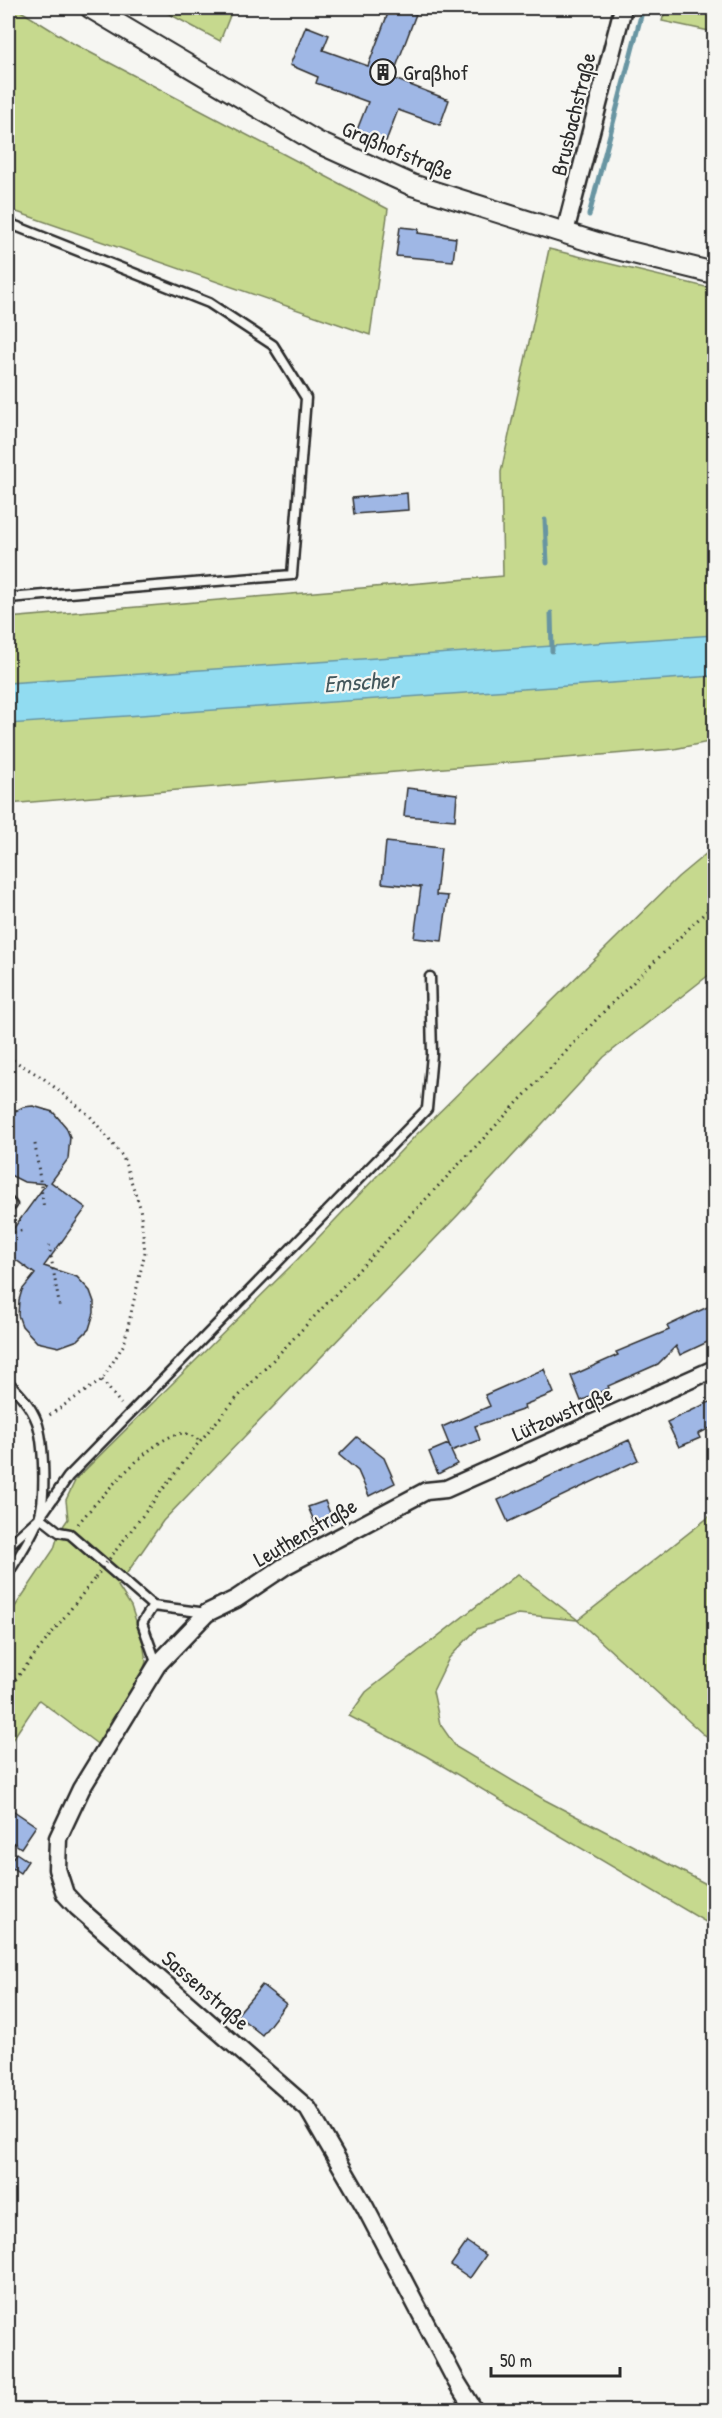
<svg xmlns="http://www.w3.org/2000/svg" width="722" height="2418" font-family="'Patrick Hand',sans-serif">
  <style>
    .green { fill: #c6d98e; stroke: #78825c; stroke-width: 1.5 }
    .water { fill: #91dcf1; stroke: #6895a2; stroke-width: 1.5 }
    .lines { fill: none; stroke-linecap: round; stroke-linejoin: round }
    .stream { stroke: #6895a2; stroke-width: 5 }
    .building { fill: #9fb7e5; stroke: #2b2b2b; stroke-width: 1.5 }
    .service-casing { stroke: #2b2b2b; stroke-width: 13 }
    .minor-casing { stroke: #2b2b2b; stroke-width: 21 }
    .tertiary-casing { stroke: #2b2b2b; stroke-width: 24 }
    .path { stroke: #2b2b2b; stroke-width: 3; stroke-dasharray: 1.5 4.5; stroke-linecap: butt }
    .service { stroke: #f6f6f2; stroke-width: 8 }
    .minor { stroke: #f6f6f2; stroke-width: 16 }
    .tertiary { stroke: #f6f6f2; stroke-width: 20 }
    .path-bridge { stroke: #2b2b2b; stroke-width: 3; stroke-dasharray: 1.5 4.5; stroke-linecap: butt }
    .labels { text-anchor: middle; stroke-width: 4.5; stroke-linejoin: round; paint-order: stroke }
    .poi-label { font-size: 22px; fill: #2b2b2b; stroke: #f6f6f2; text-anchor: start }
    .street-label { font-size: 22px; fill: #2b2b2b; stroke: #f6f6f2 }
    .water-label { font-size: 24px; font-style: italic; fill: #44575c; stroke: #f6f6f2 }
  </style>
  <rect width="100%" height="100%" fill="#f6f6f2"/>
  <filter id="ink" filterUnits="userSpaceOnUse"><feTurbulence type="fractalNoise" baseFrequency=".0167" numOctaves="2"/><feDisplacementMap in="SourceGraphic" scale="12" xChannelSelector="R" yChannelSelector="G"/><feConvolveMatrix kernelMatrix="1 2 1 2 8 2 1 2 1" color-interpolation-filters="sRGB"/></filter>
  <g filter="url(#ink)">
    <path class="green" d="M8 8H16L74 44 388 209 370 335 8 209Z
      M158 8H233L220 41Z
      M666 8H714V32L662 21Z
      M549 249 714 289V741L674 749 8 804V618L503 576 501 472Z
      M714 847V971L604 1057 458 1215 163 1521 118 1586 131 1606 143 1642 146 1662 138 1685 100 1746 39 1700 8 1746V1617L54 1549 59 1532 68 1519 66 1500 76 1479 297 1260 415 1136 678 877Z
      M714 1513V1740L703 1734 577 1620 518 1614 477 1629 449 1658 433 1691 440 1724 456 1747 545 1800 714 1888V1927L426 1756 349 1716 366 1692 518 1574 578 1620Z"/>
    <path class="water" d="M714 635V676L8 724V683Z"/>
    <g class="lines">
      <path class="stream" d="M589 215 643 8
        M545 520 547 563
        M551 613 552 651"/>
    </g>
    <path class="building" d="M390 8 416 14 392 78 449 100 440 125 398 110 386 141 357 130 368 102 316 83 318 77 290 65 306 26 329 35 323 50 368 66Z
      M400 227 419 229 418 233 456 238 453 261 396 256Z
      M407 493 408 510 354 514 352 498Z
      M407 788 457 794 455 820 404 816Z
      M386 842 441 848 436 895 448 896 442 941 414 938 421 887 382 883Z
      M33 1106 53 1112 66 1127 70 1137 68 1159 51 1182 86 1208 44 1266 77 1277 90 1291 94 1302V1313L89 1329 78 1340 59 1347 37 1342 22 1326 18 1315 19 1300 22 1290 35 1274 8 1254V1236L46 1184 24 1182 8 1174V1115L23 1107Z
      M714 1304V1339L680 1355 676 1346 658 1364 608 1386 609 1388 581 1401 571 1376 618 1355 616 1352 669 1330 667 1326Z
      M544 1369 554 1393 524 1405 525 1409 475 1426 480 1440 451 1451 457 1464 438 1474 429 1452 448 1444 451 1449 442 1427 490 1406 485 1395Z
      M714 1400V1426L698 1434 700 1438 679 1447 667 1422Z
      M357 1437 384 1458 395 1483 369 1496 358 1471 339 1455Z
      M629 1440 638 1460 508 1522 498 1500Z
      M325 1501 334 1523 318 1530 308 1507Z
      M8 1807 36 1826 21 1848 8 1839Z
      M16 1853 28 1861 20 1873 8 1865Z
      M262 1985 286 2004 262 2035 237 2015Z
      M467 2242 486 2255 470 2278 451 2265Z"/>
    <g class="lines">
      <g class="service-casing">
        <path id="service" d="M8 223 209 303 273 345 306 398 292 575 8 598
          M8 1201 12 1205
          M8 1382C20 1394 31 1406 37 1422 44 1442 46 1498 39 1518 32 1537 18 1557 8 1574
          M40 1517 59 1532 70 1534 153 1606
          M8 1546 40 1517 68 1477 427 1109 432 1054 430 977
          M157 1665 142 1623 153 1606 207 1613"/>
      </g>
      <g class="minor-casing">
        <path id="minor" d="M565 232 623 8
          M474 2410 456 2381 365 2207 308 2109 77 1907 65 1894 57 1869 58 1838 81 1789 157 1665 207 1613 236 1599 285 1566 426 1491 446 1489 714 1369"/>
      </g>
      <g class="tertiary-casing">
        <path id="tertiary" d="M91 8 317 142 412 185 613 248 714 273"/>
      </g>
      <path class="path" d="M8 1057 43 1078 90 1116 123 1157 140 1207 145 1252 124 1344 102 1380 48 1416
        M35 1144 44 1209
        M8 1233 25 1230
        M49 1245 60 1309
        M102 1380 121 1404
        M78 1524C97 1501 150 1440 178 1434 187 1432 193 1436 200 1441
        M116 1550 200 1441 236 1399 613 1002 714 904
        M8 1689 95 1578"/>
      <use href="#service" class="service"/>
      <use href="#minor" class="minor"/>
      <use href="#tertiary" class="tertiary"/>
      <path class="path-bridge" d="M95 1578 116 1550"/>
    </g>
  </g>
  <defs>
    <g id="building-ring" transform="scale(1.35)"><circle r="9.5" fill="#f6f6f2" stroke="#2b2b2b" stroke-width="1.5"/><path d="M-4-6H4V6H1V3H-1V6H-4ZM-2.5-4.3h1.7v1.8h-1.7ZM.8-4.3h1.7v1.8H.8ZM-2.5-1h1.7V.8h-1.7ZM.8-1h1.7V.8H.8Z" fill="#2b2b2b"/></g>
  </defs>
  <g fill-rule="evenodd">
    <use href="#building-ring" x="383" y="72"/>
  </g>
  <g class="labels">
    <g class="poi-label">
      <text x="403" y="80">Graßhof</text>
    </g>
    <g class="street-label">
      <text transform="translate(573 114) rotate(-76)" y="8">Brusbachstraße</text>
      <text transform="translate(398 150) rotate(23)" y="8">Graßhofstraße</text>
      <text transform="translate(562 1413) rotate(-24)" y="8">Lützowstraße</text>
      <text transform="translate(305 1532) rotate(-30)" y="8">Leuthenstraße</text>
      <text transform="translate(206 1990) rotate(41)" y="8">Sassenstraße</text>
    </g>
    <g class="water-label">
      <text transform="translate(361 682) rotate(-4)" y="8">Emscher</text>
    </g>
  </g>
  <rect width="722" height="2418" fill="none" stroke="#f6f6f2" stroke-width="30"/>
  <rect x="15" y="15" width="692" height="2388" fill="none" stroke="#2b2b2b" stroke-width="2" filter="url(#ink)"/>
  <path d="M491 2367v9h129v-9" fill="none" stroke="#2b2b2b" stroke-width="3"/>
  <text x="500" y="2367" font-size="18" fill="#2b2b2b" stroke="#f6f6f2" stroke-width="4.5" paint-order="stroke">50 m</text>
</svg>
